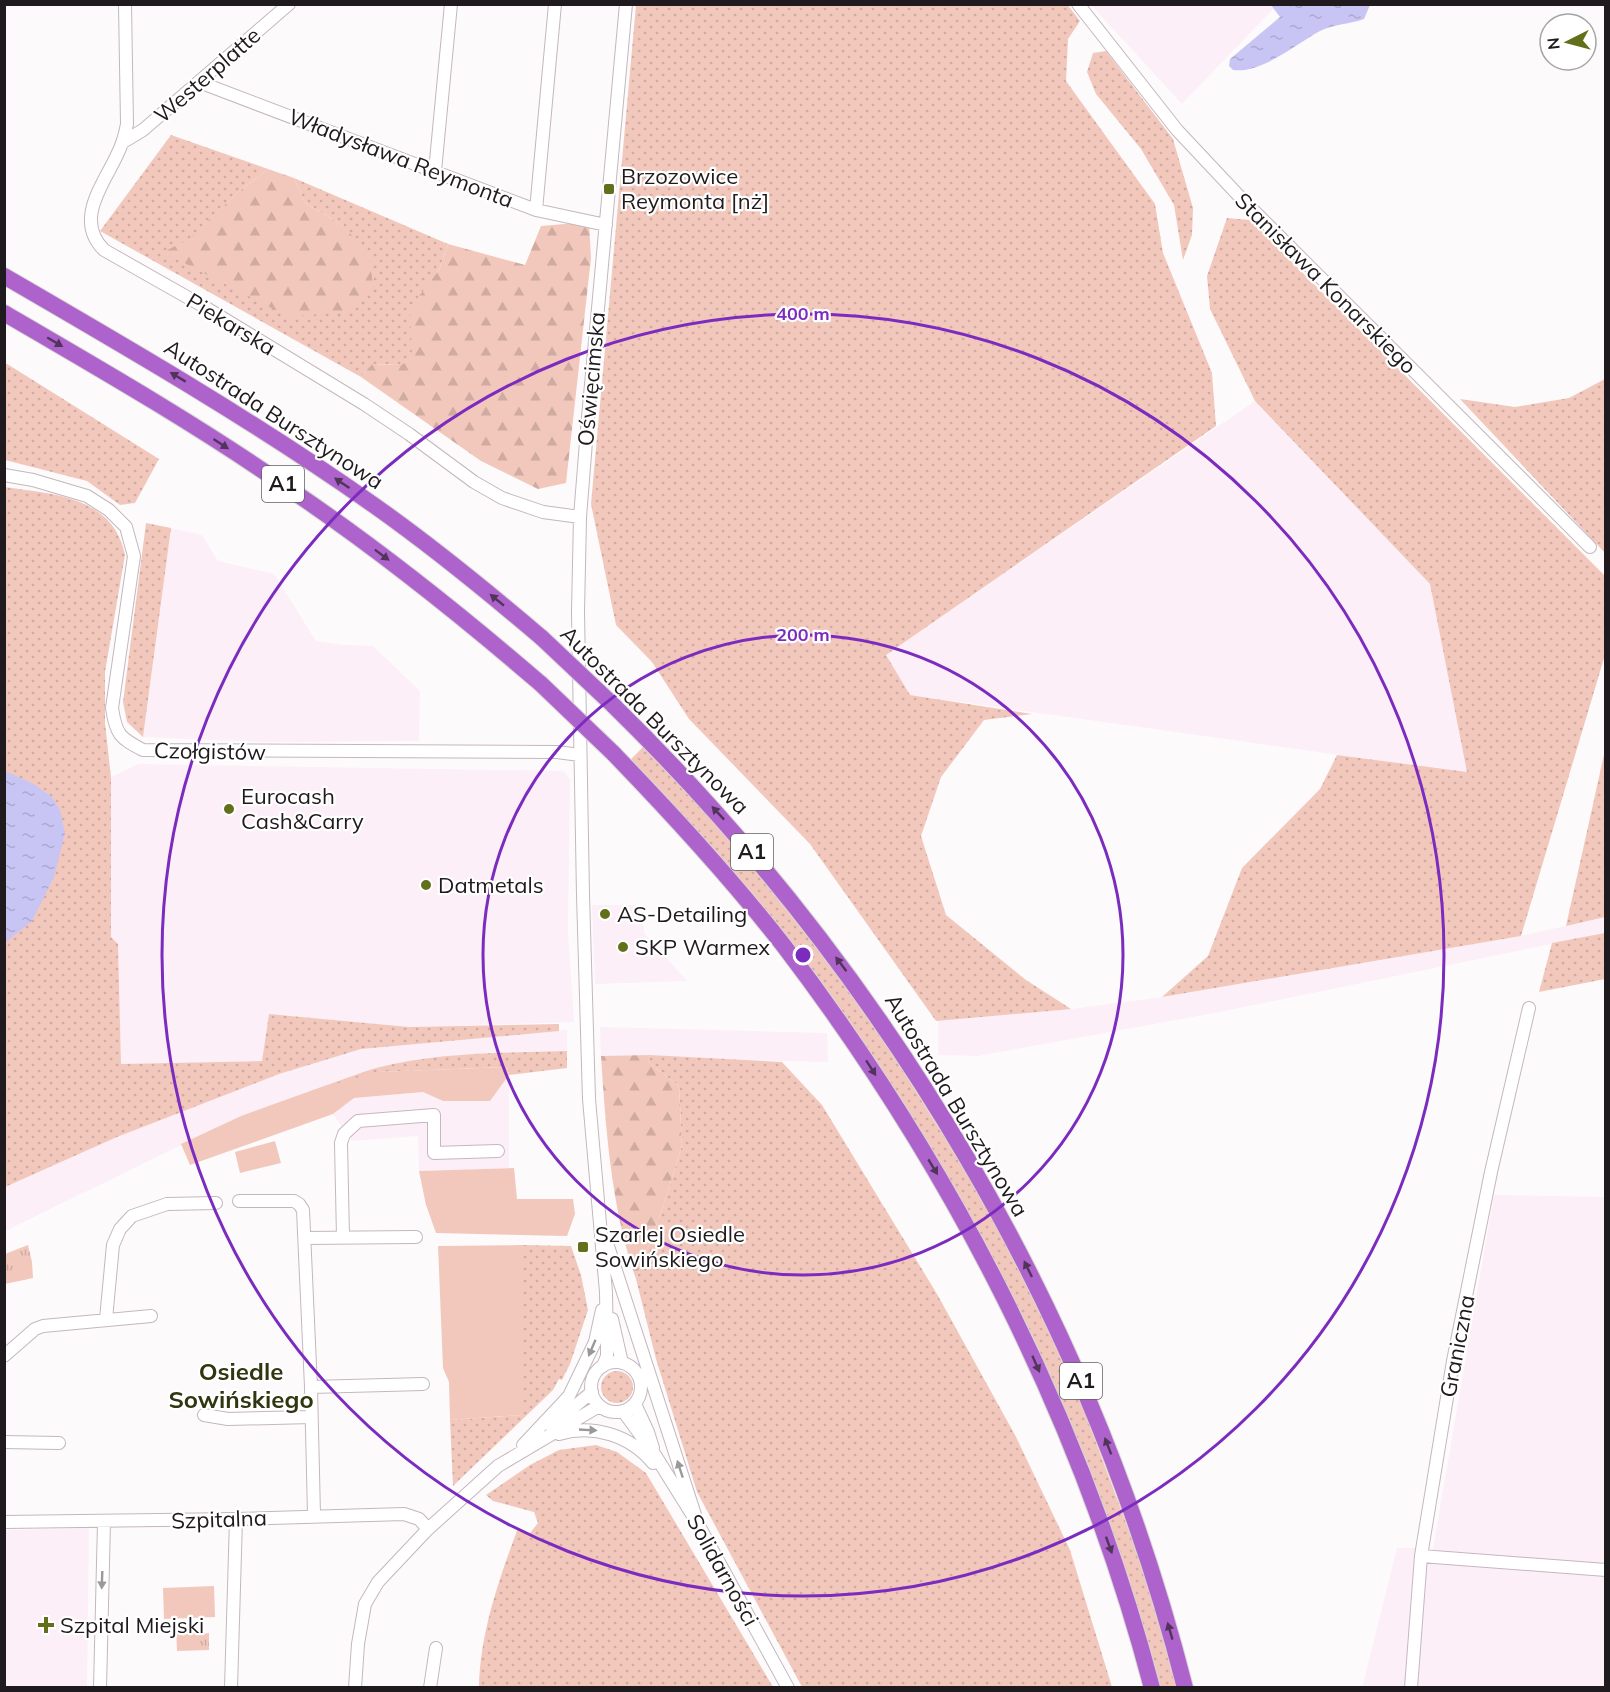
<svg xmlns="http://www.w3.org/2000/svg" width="1610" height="1692" font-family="Mulish,sans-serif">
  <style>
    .built { fill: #fceff7 }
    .grass { fill: url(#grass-dots) }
    .forest { fill: url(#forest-firs) }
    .park { fill: url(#park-tufts) }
    .garden { fill: #f2c8bc }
    .water { fill: url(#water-ripples) }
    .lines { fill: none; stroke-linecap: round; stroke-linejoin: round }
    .minor-casing { stroke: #c4b7bf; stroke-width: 14 }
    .highway-casing { stroke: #d7d6d6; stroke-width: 18 }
    .minor { stroke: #fff; stroke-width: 12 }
    .highway { stroke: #ad63cb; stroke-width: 16 }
    .highway-bridge-casing { stroke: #d7d6d6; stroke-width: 18; stroke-linecap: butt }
    .highway-bridge { stroke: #ad63cb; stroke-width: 16 }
    .oneway { fill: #51345a }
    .oneway2 { fill: #9a9899 }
    .ring { fill: none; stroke: #7b2cbf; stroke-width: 3 }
    .poi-dot { fill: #62701b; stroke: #fff; stroke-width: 2 }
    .labels { text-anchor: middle; stroke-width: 4.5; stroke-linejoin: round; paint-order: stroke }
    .shield { fill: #fff; stroke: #625f61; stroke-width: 1.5 }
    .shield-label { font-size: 21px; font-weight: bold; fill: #1f1a1d }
    .street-label { font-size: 22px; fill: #1f1a1d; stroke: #fff }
    .poi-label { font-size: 22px; fill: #1f1a1d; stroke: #fff; text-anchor: start }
    .neighbourhood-label { font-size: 24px; font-weight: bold; fill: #303710; stroke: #fff }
    .centre { fill: #7b2cbf; stroke: #fff; stroke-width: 3 }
    .ring-label { font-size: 18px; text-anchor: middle; font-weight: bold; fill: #7b2cbf; stroke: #fff; stroke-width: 4.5; stroke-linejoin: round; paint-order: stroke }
  </style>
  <defs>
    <pattern id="grass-dots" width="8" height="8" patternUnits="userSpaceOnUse" patternTransform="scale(1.5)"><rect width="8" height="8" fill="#f2c8bc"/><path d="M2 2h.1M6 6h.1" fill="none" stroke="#cfaba1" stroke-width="1.8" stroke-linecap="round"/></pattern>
    <pattern id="forest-firs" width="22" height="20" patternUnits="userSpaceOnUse" patternTransform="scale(1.5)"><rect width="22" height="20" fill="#f2c8bc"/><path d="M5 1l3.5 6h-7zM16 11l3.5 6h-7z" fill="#cfaba1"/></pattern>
    <pattern id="park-tufts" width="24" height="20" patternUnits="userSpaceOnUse" patternTransform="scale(1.5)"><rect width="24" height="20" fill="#f2c8bc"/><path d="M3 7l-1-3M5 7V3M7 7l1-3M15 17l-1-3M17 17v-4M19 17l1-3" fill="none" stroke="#cfaba1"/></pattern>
    <pattern id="water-ripples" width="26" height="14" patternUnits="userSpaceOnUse" patternTransform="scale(1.5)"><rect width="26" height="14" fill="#c8c5f4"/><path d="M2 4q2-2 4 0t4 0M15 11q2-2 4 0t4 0" fill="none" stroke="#aba9d1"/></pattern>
  </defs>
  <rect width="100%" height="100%" fill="#fdfafc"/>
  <path class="built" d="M1271 4 1274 8 1182 104 1091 5Z
    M1255 401 1430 584 1468 773 910 695 886 655Z
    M171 528 202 535 218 561 274 574 316 641 344 645 373 646 420 691 419 741 259 742 143 737Z
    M139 764 563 771 570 779 568 931 574 1022 409 1027 269 1014 262 1061 121 1064 118 945 111 937V777Z
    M592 905H642L644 933 687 981 595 984Z
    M1605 917V933L1215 1013 978 1056 938 1055V1020L1071 1009 1162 997 1521 936Z
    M600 1027 827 1033 828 1062 733 1060 650 1055 601 1056Z
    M567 1030V1051L485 1053 416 1061 380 1067 324 1086 241 1116 5 1231V1187L117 1137 279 1074 361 1049Z
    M509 1075V1169L419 1171 418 1136 352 1141 333 1114 354 1098 423 1092 443 1101H490Z
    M1494 1195 1605 1197V1687L1362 1688 1397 1548H1433Z
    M89 1528 87 1687H5V1530Z"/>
  <path class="grass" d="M636 5 1067 4 1080 21 1068 39 1066 81 1155 204 1163 253 1212 373 1216 426 886 655 910 695 1032 714 984 720 941 777 921 836 946 915 1026 980 1071 1009 936 1021 810 844 689 719 652 662 616 625 591 504Z
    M1106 51 1173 139 1193 208 1192 235 1183 260 1174 205 1141 149 1096 94 1087 72 1093 53Z
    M171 135 268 169 236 194 188 241 164 252 344 226 305 203 294 178 448 244 439 270 411 308 413 358 401 365 372 364 361 377 100 231Z
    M1227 218 1250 220 1605 576V655L1521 936 1162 997 1208 956 1242 868 1320 789 1337 755 1467 772 1430 584 1255 401 1210 309 1207 276Z
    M4 362 159 459 135 503 120 505 87 481 5 460Z
    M1605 379V553L1460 399 1515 407 1569 398Z
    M4 487C53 494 113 496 125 555L105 672V723L111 777V937L118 944 121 1064 262 1061 269 1014 409 1027 559 1024V1031L361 1049 279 1074 117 1137 5 1187Z
    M146 523 171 528 143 737 127 722 123 702Z
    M644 746 687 791 799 922 870 1018 978 1191 1039 1309 1085 1413 1138 1555 1178 1687H1160C1105 1484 1021 1297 911 1117L630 760Z
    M1605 750V917L1566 926Z
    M1605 933V979L1539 992 1552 943Z
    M567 1051V1068L509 1075 507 1067 377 1072 325 1088 324 1086C342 1080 361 1072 380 1067 441 1052 505 1053 567 1051Z
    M650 1055 782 1062 822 1105 937 1294 1015 1435 1070 1550 1112 1687H802L697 1492 656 1359 636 1279 663 1207 682 1145 679 1086 648 1062Z
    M521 1245 571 1246 581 1275 588 1310 570 1364 562 1380 559 1379 553 1390 453 1486 450 1420 521 1415Z
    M601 1387a16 16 0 1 1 32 0a16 16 0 1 1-32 0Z
    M596 1445 617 1452 646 1473 773 1687H479C480 1633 499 1579 518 1528L530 1533 538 1523 534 1512 493 1501 486 1495 530 1465 559 1450Z"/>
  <path class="forest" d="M268 169 294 178 305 203 344 226 370 257 373 288 350 311 289 317 163 252 188 240 236 194Z
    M589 222 591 258 566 483 538 489 481 461 361 377 372 364 401 365 412 358 410 308 439 270 448 244 525 265 541 226Z
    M650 1055 648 1062 679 1086 682 1145 663 1207 636 1279C611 1207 606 1131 601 1056Z"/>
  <path class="park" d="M28 1245 32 1262 33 1278 5 1284V1254Z
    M193 1626V1630H200V1634L209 1633V1650L177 1651 176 1627Z"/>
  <path class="garden" d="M507 1067 509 1075 490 1101H443L423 1092 354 1098 333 1114 190 1165 181 1144 241 1116 324 1086 325 1087 376 1072Z
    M275 1141 281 1163 240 1173 235 1152Z
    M514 1168 517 1199H573L575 1214 567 1236 436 1233 426 1205 419 1171Z
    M521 1245V1415L450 1420 449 1382 443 1368 438 1246Z
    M214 1586 215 1617 164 1619 163 1588Z"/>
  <path class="water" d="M1271 5 1370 4V5L1364 19C1350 24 1334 24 1320 31 1296 44 1261 74 1233 70L1229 66 1230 59 1280 17Z
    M5 771 34 784 52 797 60 810 65 833 54 877 32 921 5 943Z"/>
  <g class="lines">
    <g class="minor-casing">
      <path id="minor" d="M125 4 127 124C125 135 122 145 117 155 103 185 74 220 104 250L208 309 364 404 409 434 474 482 502 498 543 512 580 517
        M1078 4 1177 130 1239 196 1590 547
        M199 82 536 210 606 225
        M123 142 143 130 289 4
        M435 171 451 4
        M536 210 555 4
        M4 475 33 480 87 496 109 510 126 527 134 556 112 708C116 735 120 738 143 750L557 752 580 755
        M239 1201H294L299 1204 303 1210 311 1387 314 1515
        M343 1237 341 1143 344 1134 358 1121 434 1115V1153L498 1151
        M305 1238 416 1237
        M607 1243 698 1524
        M106 1319 113 1245 120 1229 132 1216 167 1204 216 1203
        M612 1319 622 1363
        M4 1356 35 1329 43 1326 151 1316
        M591 1387a25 25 0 1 1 50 0a25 25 0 1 1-50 0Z
        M603 1366 607 1356V1344L606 1292 589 1099 583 895 578 612 580 517 588 417 626 4
        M311 1387 423 1384
        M635 1404 648 1432 653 1448
        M623 1411 655 1455 698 1524 788 1688
        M204 1415 228 1419 311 1417
        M551 1426 592 1392
        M559 1434C593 1424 630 1435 653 1463
        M4 1442 59 1443
        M523 1445 569 1396 595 1342 602 1310
        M4 1522 236 1519 404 1514 419 1519 428 1529
        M1421 1556 1606 1570
        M100 1688 104 1522
        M231 1688 236 1519
        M355 1688 358 1644 365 1604 378 1582 428 1529 498 1466 599 1406
        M430 1688 436 1648
        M1411 1688 1421 1556 1453 1361 1491 1172 1529 1008"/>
    </g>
    <g class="highway-casing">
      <path id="highway" d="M4 276C130 349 256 422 375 506 433 547 488 592 542 638
        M4 313C102 370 201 427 294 492 381 551 462 616 541 684
        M613 705C888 974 1090 1314 1185 1688
        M613 753C673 815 731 878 784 946 953 1168 1081 1418 1152 1688"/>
    </g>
    <use href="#minor" class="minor"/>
    <use href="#highway" class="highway"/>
    <g class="highway-bridge-casing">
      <path id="highway-bridge" d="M542 638 613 705
        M541 684 613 753"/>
    </g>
    <use href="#highway-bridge" class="highway-bridge"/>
  </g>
  <defs><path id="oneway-solid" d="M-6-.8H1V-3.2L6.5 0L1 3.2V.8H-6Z" transform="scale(1.5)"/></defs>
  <g class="oneway">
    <use href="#oneway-solid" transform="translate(55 342) rotate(30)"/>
    <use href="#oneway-solid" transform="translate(178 377) rotate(-149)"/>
    <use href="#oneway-solid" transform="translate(221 444) rotate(33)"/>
    <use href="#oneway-solid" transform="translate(342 483) rotate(-146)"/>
    <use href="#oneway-solid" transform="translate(382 555) rotate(37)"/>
    <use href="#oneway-solid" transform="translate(497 600) rotate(-141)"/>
    <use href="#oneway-solid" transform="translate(718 813) rotate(-133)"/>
    <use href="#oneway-solid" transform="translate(841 964) rotate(-127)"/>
    <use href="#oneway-solid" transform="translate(871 1068) rotate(57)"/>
    <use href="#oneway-solid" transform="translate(933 1167) rotate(59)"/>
    <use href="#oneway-solid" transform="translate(1028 1269) rotate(-116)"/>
    <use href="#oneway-solid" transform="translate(1036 1364) rotate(66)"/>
    <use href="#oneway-solid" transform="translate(1108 1446) rotate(-111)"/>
    <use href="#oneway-solid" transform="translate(1109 1545) rotate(70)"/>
    <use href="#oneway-solid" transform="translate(1170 1631) rotate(-106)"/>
  </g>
  <g class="oneway2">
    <use href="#oneway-solid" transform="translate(592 1348) rotate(113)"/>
    <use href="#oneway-solid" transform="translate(588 1430) rotate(3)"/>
    <use href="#oneway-solid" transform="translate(680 1469) rotate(-108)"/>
    <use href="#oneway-solid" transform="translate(102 1580) rotate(92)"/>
  </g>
  <g class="ring">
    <circle cx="803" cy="955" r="320"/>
    <circle cx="803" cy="955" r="641"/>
  </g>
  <g class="poi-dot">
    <rect x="603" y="183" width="12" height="12" rx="3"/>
    <circle cx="229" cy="809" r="6"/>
    <circle cx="426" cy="885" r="6"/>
    <circle cx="605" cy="914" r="6"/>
    <circle cx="623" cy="947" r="6"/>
    <rect x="577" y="1241" width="12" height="12" rx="3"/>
    <path d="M43 1616h6v6h6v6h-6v6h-6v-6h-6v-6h6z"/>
  </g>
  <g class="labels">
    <g class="shield">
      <rect x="262" y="466" width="42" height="36" rx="4.5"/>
      <rect x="731" y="834" width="42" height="36" rx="4.5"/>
      <rect x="1060" y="1363" width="42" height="36" rx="4.5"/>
    </g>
    <g class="shield-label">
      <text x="283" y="491">A1</text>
      <text x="752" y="859">A1</text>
      <text x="1081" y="1388">A1</text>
    </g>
    <g class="street-label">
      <text transform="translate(207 75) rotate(-41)" y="8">Westerplatte</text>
      <text transform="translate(401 158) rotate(21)" y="8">Władysława Reymonta</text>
      <text transform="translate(1326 283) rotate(45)" y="8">Stanisława Konarskiego</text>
      <text transform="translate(231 324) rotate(31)" y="8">Piekarska</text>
      <text transform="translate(591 379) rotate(-85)" y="8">Oświęcimska</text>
      <text transform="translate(274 414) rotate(33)" y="8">Autostrada Bursztynowa</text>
      <text transform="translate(655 720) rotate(45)" y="8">Autostrada Bursztynowa</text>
      <text transform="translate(210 751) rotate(1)" y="8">Czołgistów</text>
      <text transform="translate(957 1105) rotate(59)" y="8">Autostrada Bursztynowa</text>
      <text transform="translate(1457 1346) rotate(-79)" y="8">Graniczna</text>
      <text transform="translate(219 1519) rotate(-2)" y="8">Szpitalna</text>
      <text transform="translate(723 1570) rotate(61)" y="8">Solidarności</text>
    </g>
    <g class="poi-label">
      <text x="621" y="184">Brzozowice<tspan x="621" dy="25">Reymonta [nż]</tspan></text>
      <text x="241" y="804">Eurocash<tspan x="241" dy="25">Cash&amp;Carry</tspan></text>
      <text x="438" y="893">Datmetals</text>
      <text x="617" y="922">AS-Detailing</text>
      <text x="635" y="955">SKP Warmex</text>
      <text x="595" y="1242">Szarlej Osiedle<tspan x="595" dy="25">Sowińskiego</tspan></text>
      <text x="60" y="1633">Szpital Miejski</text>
    </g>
    <g class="neighbourhood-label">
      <text x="241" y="1380">Osiedle<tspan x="241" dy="28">Sowińskiego</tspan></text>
    </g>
  </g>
  <circle cx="803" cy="955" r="9" class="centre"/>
  <g class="ring-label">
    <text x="803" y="320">400 m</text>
    <text x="803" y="641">200 m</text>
  </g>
  <rect width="1610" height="1692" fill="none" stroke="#1f1a1d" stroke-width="12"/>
  <g transform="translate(1568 42) rotate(264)"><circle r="28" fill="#ffffff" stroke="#a5a3a5" stroke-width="1.5"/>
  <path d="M0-4.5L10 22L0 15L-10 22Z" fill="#62701b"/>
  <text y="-9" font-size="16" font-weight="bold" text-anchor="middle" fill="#1f1a1d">N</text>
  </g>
</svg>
